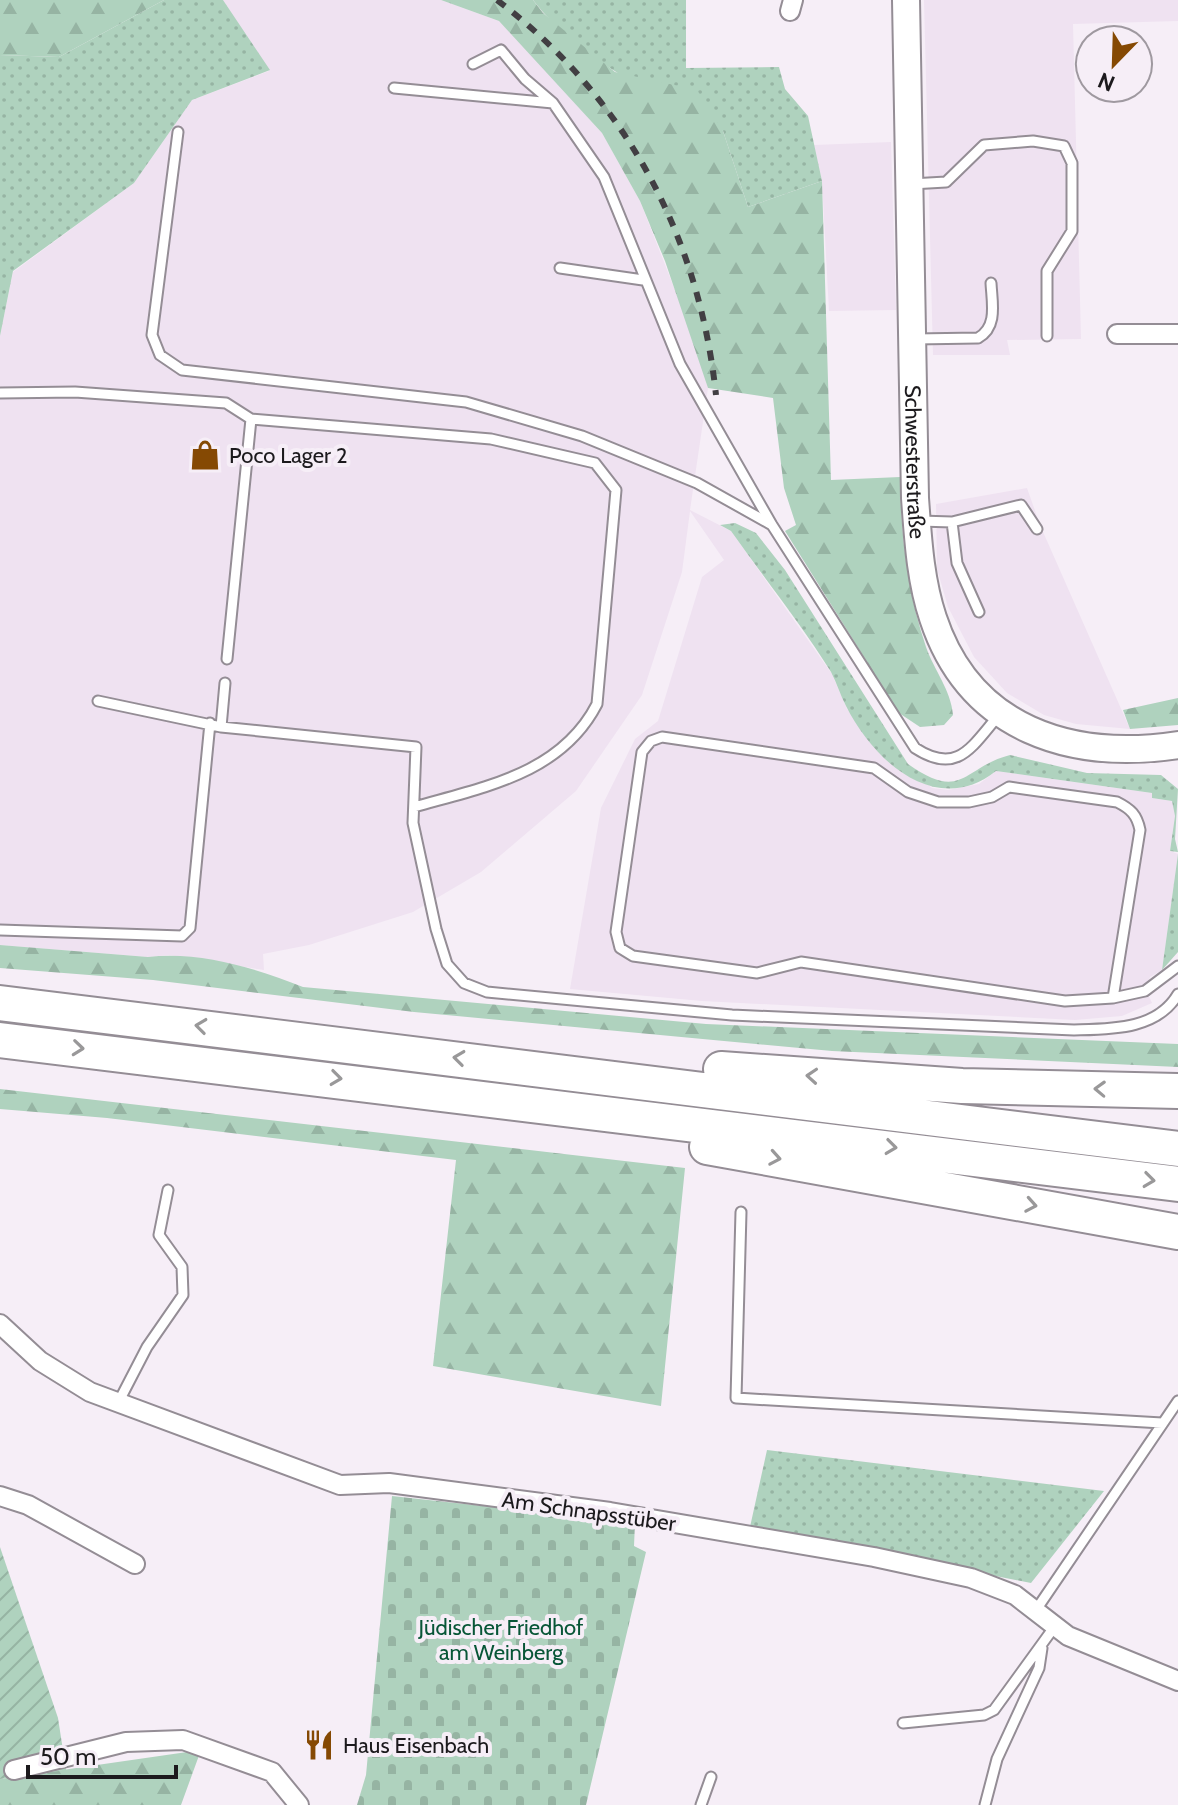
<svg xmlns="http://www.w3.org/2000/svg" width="1178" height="1805" font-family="Cabin,sans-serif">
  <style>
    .built { fill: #efe2f1 }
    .grass { fill: url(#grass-dots) }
    .forest { fill: url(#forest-firs) }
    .cemetery { fill: url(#cemetery-stones) }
    .garden { fill: url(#garden-furrows) }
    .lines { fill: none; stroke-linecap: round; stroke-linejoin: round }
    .lane-casing { stroke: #948d95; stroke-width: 13 }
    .street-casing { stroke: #948d95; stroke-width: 22 }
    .secondary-casing { stroke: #948d95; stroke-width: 30 }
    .highway-casing { stroke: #948d95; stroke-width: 38 }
    .lane { stroke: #fff; stroke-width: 9 }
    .street { stroke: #fff; stroke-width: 18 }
    .secondary { stroke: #fff; stroke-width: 26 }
    .highway { stroke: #fff; stroke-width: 34 }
    .rail { stroke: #423f43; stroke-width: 6; stroke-dasharray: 10 10; stroke-linecap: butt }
    .oneway { stroke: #999899 }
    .labels { text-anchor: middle; stroke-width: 8; stroke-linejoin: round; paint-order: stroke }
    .poi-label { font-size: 22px; fill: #1c1a1d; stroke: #f6eef7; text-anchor: start }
    .street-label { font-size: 22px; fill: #1c1a1d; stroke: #f6eef7 }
    .park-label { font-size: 22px; fill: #085637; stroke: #f6eef7 }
  </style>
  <defs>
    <pattern id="grass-dots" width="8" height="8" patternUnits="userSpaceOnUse" patternTransform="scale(2)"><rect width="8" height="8" fill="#afd2be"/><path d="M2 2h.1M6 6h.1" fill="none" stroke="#96b4a3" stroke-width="1.8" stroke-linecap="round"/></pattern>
    <pattern id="forest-firs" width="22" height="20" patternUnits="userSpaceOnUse" patternTransform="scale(2)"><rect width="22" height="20" fill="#afd2be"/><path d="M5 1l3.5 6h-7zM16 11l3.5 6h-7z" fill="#96b4a3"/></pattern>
    <pattern id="cemetery-stones" width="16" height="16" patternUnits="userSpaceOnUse" patternTransform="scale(2)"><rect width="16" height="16" fill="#afd2be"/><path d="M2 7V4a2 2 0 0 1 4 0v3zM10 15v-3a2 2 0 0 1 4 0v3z" fill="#96b4a3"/></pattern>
    <pattern id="garden-furrows" width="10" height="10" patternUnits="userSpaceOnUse" patternTransform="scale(2)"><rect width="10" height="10" fill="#afd2be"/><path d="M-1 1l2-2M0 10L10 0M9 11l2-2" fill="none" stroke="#96b4a3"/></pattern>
  </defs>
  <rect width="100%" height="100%" fill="#f6eef7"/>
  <path class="built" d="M223 0H441L499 21 521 43 602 133 640 201 697 346 708 388 690 510 731 531 832 674 847 709 932 788 948 790 979 784 996 771 1152 793V798L1172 801 1175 816 1170 851 1178 854 1162 970 1150 977 1146 990 1152 1003 1122 1016 1075 1020 702 1001 570 989 601 808 635 739 658 721 702 577 724 560 690 511 682 572 642 695 576 791 481 872 413 912 309 945 263 954 264 970 169 955 148 957 0 945V336L13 272 134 183 192 100 269 71Z
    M924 0H1178V21L1073 24 1081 339 1007 340 1010 355H933Z
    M891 142 896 310 829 311 822 181 814 145Z
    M1027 488 1040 525 1130 729 1076 724 1044 715 1007 693 974 657 948 607 937 569 936 504Z"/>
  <path class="grass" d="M164 0H223L270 70 192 100 134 183 13 271 0 336V55L59 57Z
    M533 0H686V68L779 67 785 89 808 116 822 181 748 207 723 131C657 95 580 61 533 0Z
    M735 523 756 533 785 570 908 764C963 803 963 767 1010 755L1087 773 1161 775 1178 789 1175 839 1178 852 1170 851 1175 816 1172 801 1152 798V793L996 771C937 818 874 762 846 706 840 695 837 683 831 672 801 624 764 578 731 531L720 525Z
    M1178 854V952L1162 970Z
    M767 1450 1104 1491 1031 1583 750 1527Z"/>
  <path class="forest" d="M0 0H164L59 57 0 55Z
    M441 0H533L543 13 615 72 697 90 723 131 748 207 822 181 831 480 900 477C901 537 907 590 926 647 934 670 951 690 953 715L944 725 920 727 899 713 785 531 796 525 784 488 773 398 708 388 665 261 640 201 602 133 499 21Z
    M1178 698V725L1130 729 1123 710Z
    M0 945 148 957C199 951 256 968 303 987L706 1024 1178 1044V1067L832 1051 414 1012 153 980 0 968Z
    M0 1089 685 1168 661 1406 433 1366 456 1160 107 1118 0 1109Z
    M201 1750 181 1805H0V1779Z"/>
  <path class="cemetery" d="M392 1496 635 1523 634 1546 646 1552 586 1805H357L366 1775Z"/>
  <path class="garden" d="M0 1547 58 1718 66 1770 0 1779Z"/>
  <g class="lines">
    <g class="lane-casing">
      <path id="lane" d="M473 64 501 50 525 79 553 103 604 177 680 364 772 525 915 748C958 776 972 746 999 715
        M394 88 553 103
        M178 132 152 335 160 355 182 370 466 402 582 436 697 483 772 525
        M911 184 946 182 984 145 1033 141 1064 146 1072 163V231L1047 271V336
        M560 268 643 280
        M915 339 978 338C998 327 992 303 991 283
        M0 393 75 392 226 403 251 419
        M920 521 952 522 1021 505 1037 529
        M952 522 957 563 979 612
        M227 659 251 419 491 439 595 463 616 490 597 704C561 774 484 787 414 807
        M98 701 221 727 416 747 413 823 436 929 447 964 464 983 487 992 732 1015 1074 1030C1111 1029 1157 1030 1178 994
        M221 727 225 683
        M0 930 182 936 190 928 210 723
        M1113 998 1140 830C1137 815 1131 809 1117 802L1009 787 992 797 969 802H938L908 792 874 768 662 737 651 741 642 752 616 932 620 948 633 956 757 973 801 962 1065 1001 1113 998 1145 991 1178 966
        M741 1212 736 1398 1162 1423
        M118 1403 147 1347 183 1295 182 1267 159 1235 168 1190
        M1036 1610 1178 1401
        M903 1723 984 1715 994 1710 1055 1626
        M701 1805 711 1777
        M985 1805 997 1759 1039 1668 1042 1648"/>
    </g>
    <g class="street-casing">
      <path id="street" d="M790 11 793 0
        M1117 334H1178
        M0 1324 40 1361 90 1392 340 1485 389 1483 610 1512 874 1557 971 1578 1015 1595 1068 1636 1178 1681
        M0 1496 28 1505 135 1564
        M14 1770 126 1742 183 1740 272 1772 299 1805"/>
    </g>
    <g class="secondary-casing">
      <g id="secondary">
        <path id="s1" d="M906 0 915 498C918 538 920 579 933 618 970 730 1071 761 1178 745"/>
      </g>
    </g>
    <g class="highway-casing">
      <path id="highway" d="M0 1003 1178 1149
        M0 1040 1178 1184
        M721 1069 962 1086 1178 1091
        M707 1147 1178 1232"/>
    </g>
    <use href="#lane" class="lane"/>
    <use href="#street" class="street"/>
    <use href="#secondary" class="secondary"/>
    <use href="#highway" class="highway"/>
    <path class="rail" d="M497 0C625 97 699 235 716 395"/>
  </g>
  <defs><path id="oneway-chevron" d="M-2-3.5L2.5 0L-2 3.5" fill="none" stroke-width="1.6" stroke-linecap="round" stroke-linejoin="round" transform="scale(2)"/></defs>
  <g class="oneway">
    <use href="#oneway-chevron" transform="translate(201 1026) rotate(-173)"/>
    <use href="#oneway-chevron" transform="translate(78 1048) rotate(6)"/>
    <use href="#oneway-chevron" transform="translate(459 1058) rotate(-173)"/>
    <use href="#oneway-chevron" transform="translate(812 1076) rotate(-176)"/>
    <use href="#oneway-chevron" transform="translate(336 1078) rotate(7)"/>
    <use href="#oneway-chevron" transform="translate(1100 1089) rotate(-178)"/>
    <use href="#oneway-chevron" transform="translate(891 1147) rotate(7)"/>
    <use href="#oneway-chevron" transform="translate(775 1158) rotate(10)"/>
    <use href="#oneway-chevron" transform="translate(1149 1180) rotate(7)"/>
    <use href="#oneway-chevron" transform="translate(1031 1205) rotate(10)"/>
  </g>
  <defs>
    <g id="shop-bare" transform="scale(2.4)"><path d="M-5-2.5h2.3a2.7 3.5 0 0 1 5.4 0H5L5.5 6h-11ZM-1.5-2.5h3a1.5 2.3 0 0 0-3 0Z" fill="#854903" stroke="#f6eef7" stroke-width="2.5" paint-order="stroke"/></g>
    <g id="restaurant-bare" transform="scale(2.4)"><path d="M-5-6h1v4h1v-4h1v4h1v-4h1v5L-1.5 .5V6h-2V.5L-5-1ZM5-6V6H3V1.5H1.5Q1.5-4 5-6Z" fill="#854903" stroke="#f6eef7" stroke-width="2.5" paint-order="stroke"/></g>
  </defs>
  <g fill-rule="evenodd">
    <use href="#shop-bare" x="205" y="455"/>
    <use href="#restaurant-bare" x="319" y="1745"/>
  </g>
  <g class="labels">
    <g class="poi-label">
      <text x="229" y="463">Poco Lager 2</text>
      <text x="343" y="1753">Haus Eisenbach</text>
    </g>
    <g class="street-label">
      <text dy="8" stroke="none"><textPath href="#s1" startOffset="462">Schwesterstraße</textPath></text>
      <text transform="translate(589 1511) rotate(8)" y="8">Am Schnapsstüber</text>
    </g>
    <g class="park-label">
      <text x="501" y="1635">Jüdischer Friedhof<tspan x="501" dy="25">am Weinberg</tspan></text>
    </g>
  </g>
  <g transform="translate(1114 64) rotate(203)"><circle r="38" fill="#f6eef7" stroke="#9f99a0" stroke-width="2"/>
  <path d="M0-6L14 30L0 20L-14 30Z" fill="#854903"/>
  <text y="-12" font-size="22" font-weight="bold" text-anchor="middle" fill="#1c1a1d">N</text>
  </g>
  <path d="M28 1765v12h148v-12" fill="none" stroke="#1c1a1d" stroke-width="4"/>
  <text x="40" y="1765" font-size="24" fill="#1c1a1d" stroke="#f6eef7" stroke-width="6" paint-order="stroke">50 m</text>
</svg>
